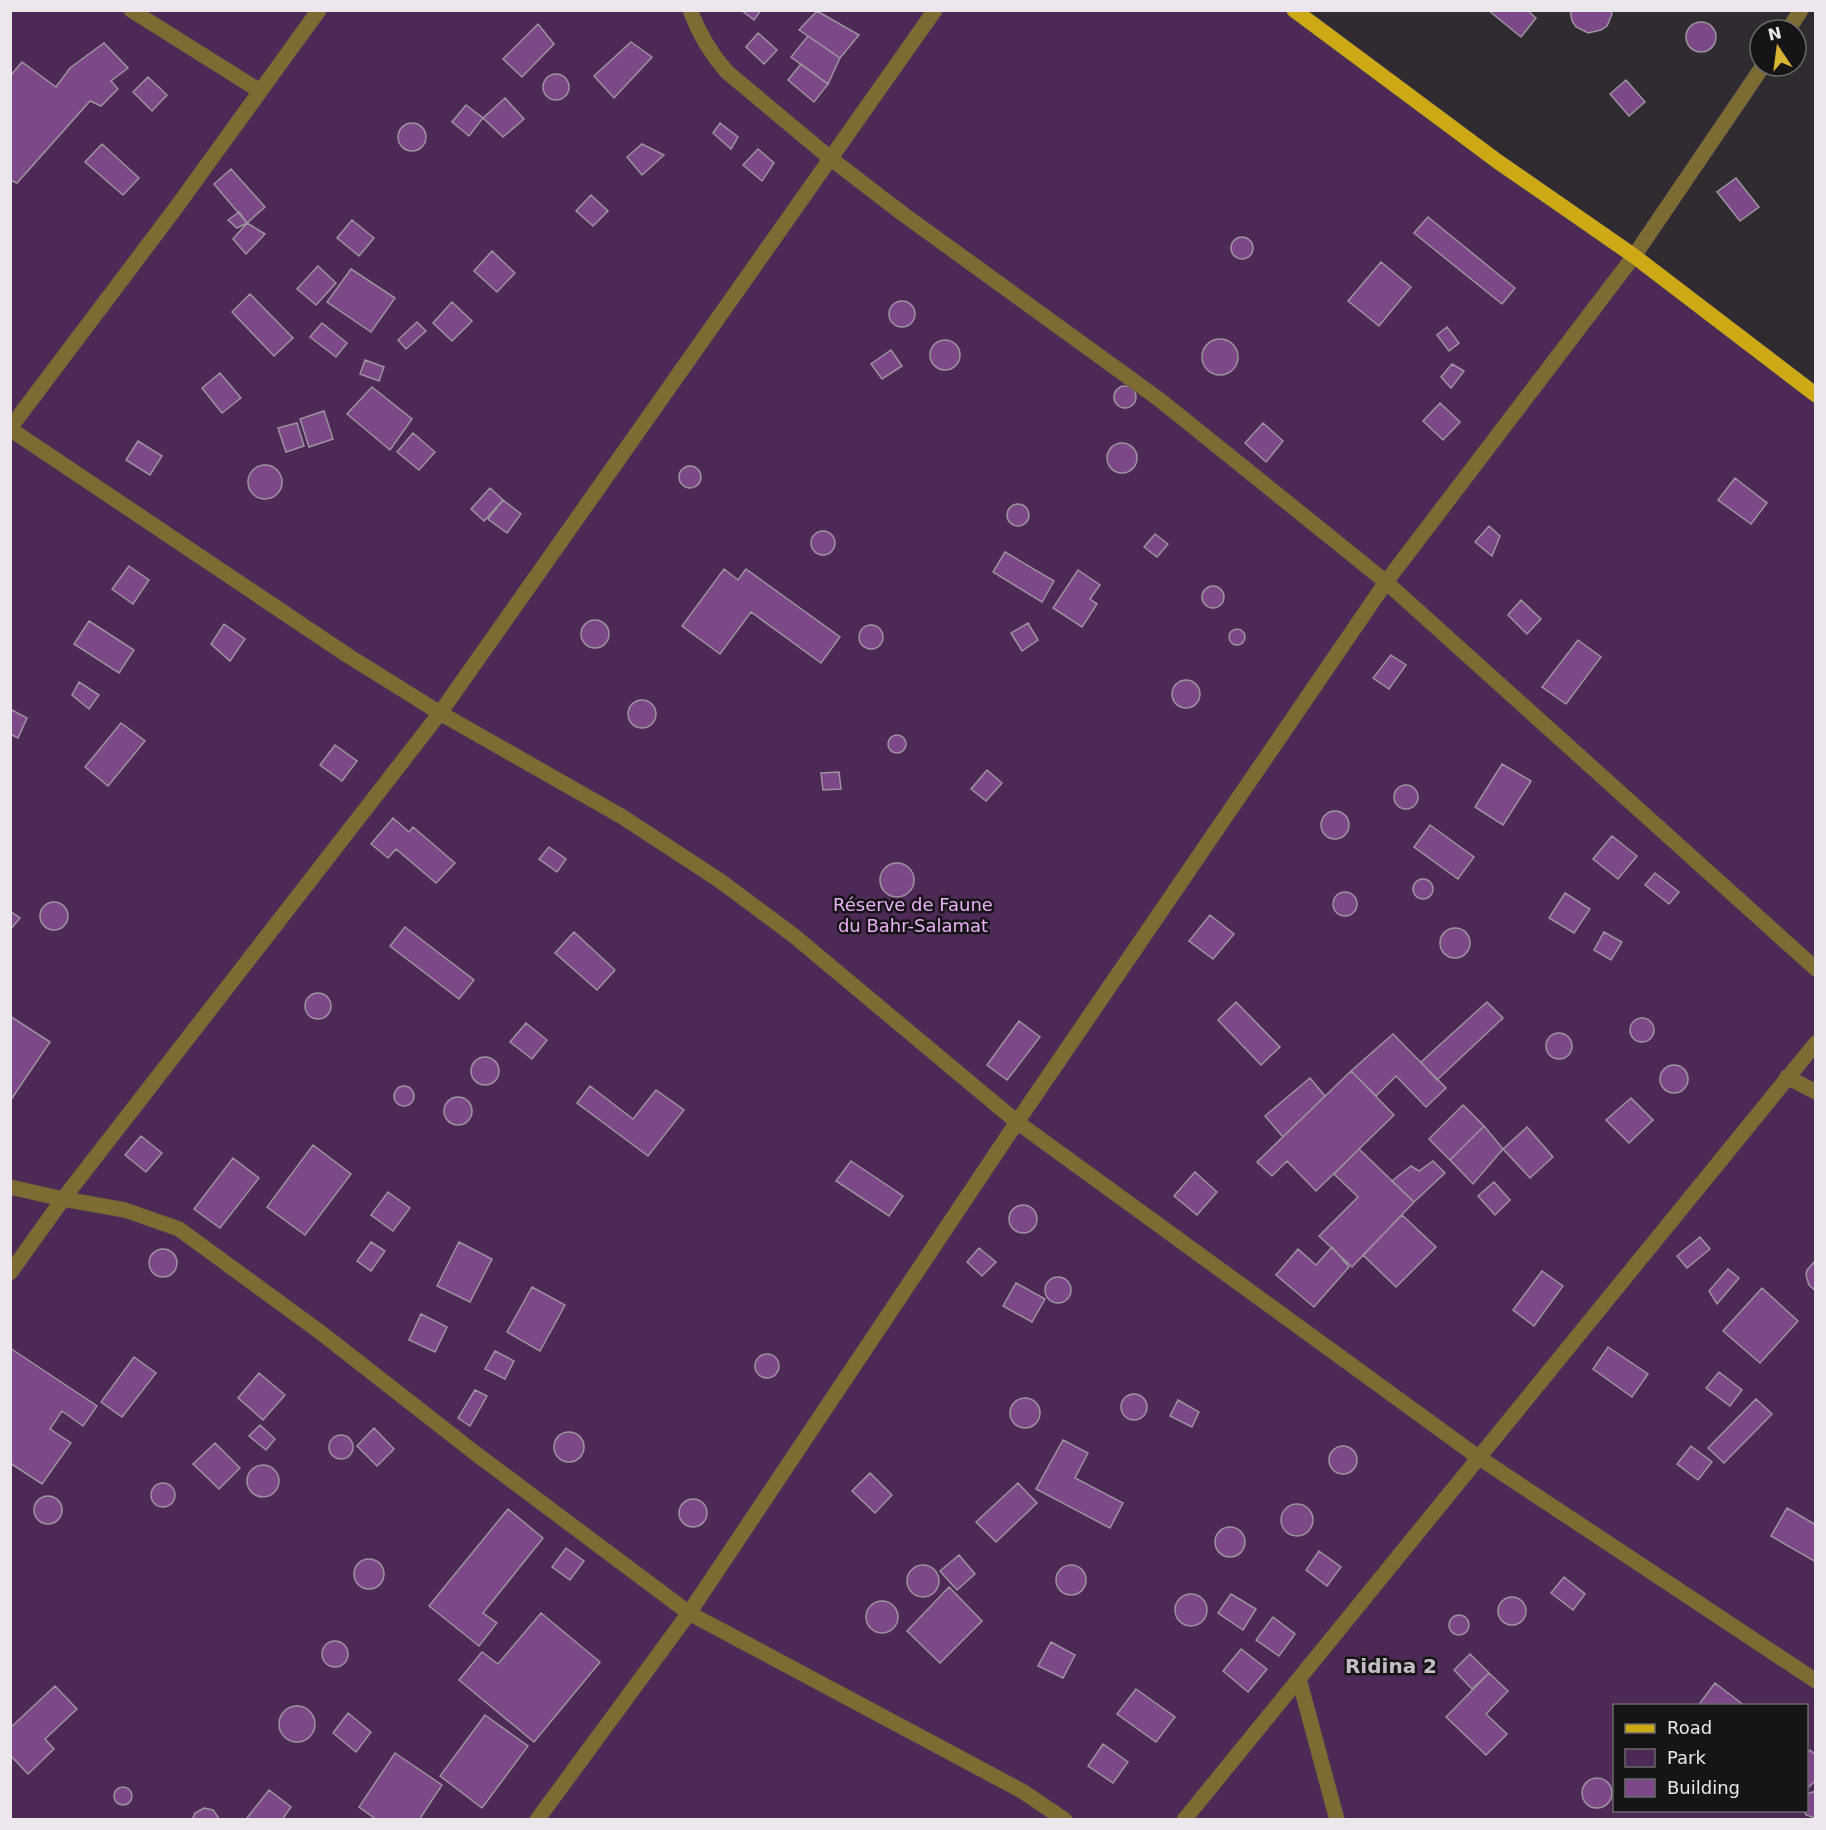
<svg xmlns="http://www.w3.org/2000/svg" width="1826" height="1830" font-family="'DejaVu Sans',sans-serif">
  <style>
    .green { fill: #4d2a55; fill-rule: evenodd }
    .building { fill: #7c4888; stroke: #9b949d; stroke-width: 1.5 }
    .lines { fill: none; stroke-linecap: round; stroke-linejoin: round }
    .minor-casing { stroke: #4e484f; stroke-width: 16 }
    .major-casing { stroke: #4e484f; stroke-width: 16 }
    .minor { stroke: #7c6b33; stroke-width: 15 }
    .major { stroke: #cca915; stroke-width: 15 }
    .labels { text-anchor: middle; stroke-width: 5; stroke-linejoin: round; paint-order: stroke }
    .park-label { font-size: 18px; fill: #ebb1f9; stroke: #161417 }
    .neighbourhood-label { font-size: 20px; font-weight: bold; fill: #c4bdc6; stroke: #161417 }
  </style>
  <rect width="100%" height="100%" fill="#302a31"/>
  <path class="green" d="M11 11H1294L1815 395V1819L11 1820ZM1614 1706H1806V1810H1614Z"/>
  <path class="building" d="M741 10H761L754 20Z
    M1488 10H1527L1536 18 1521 37Z
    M1570 10H1611L1612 14 1607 26 1601 30 1588 33 1576 27 1572 21Z
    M817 11 859 35 840 58 799 30Z
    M1686 37a15 15 0 1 1 30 0a15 15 0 1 1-30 0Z
    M538 24 554 44 522 77 503 59Z
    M758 33 777 50 764 64 746 47Z
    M808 36 840 58 828 84 791 57Z
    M631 42 652 57 614 98 594 76Z
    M104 43 128 68 111 81 118 89 101 106 90 101 17 183 10 180V76L22 62 56 87 70 68Z
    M801 64 828 84 814 102 788 80Z
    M543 87a13 13 0 1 1 26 0a13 13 0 1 1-26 0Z
    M148 77 167 95 152 111 133 92Z
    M1626 80 1645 102 1629 116 1610 94Z
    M505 98 524 119 503 137 483 118Z
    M466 105 483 118 469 136 452 122Z
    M720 123 738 137 731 149 713 133Z
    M398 137a14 14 0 1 1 28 0a14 14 0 1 1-28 0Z
    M102 144 139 178 123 195 85 162Z
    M642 144 664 155 642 175 627 157Z
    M758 149 774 163 762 181 743 165Z
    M231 169 265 207 247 223 214 184Z
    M1736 178 1759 207 1740 221 1717 192Z
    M591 195 608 211 593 226 576 211Z
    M239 212 247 223 237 228 228 220Z
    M1428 217 1515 288 1502 304 1414 233Z
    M352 220 374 238 359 256 337 238Z
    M247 223 265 234 246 254 233 239Z
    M1231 248a11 11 0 1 1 22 0a11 11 0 1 1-22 0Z
    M492 251 515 273 497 292 474 271Z
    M1381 262 1411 287 1379 326 1348 301Z
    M318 266 336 283 316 305 297 289Z
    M351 269 395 298 371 332 327 302Z
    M250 294 293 338 274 356 232 312Z
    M889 314a13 13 0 1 1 26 0a13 13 0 1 1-26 0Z
    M452 302 472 321 452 341 433 323Z
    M417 322 426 331 406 349 398 340Z
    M322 323 347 343 336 357 310 337Z
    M1447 327 1459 343 1449 351 1437 335Z
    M1202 357a18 18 0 1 1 36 0a18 18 0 1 1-36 0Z
    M930 355a15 15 0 1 1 30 0a15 15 0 1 1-30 0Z
    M891 350 902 366 882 379 871 364Z
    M365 360 384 367 379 381 360 374Z
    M1452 364 1464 371 1451 388 1441 377Z
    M220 373 241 398 222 413 202 388Z
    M1114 397a11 11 0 1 1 22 0a11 11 0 1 1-22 0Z
    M372 387 412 419 390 450 347 414Z
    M1440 403 1460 422 1443 440 1423 421Z
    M324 411 333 439 309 447 300 419Z
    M297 423 304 446 286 452 278 428Z
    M1263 423 1283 441 1266 462 1245 443Z
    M413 433 435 452 419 470 397 452Z
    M138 441 162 456 150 475 126 460Z
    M1107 458a15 15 0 1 1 30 0a15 15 0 1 1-30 0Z
    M248 482a17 17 0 1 1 34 0a17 17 0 1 1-34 0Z
    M679 477a11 11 0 1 1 22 0a11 11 0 1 1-22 0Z
    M1735 478 1767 503 1751 524 1718 500Z
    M490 488 503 500 484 521 471 509Z
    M503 500 521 514 507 533 488 519Z
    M1007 515a11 11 0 1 1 22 0a11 11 0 1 1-22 0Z
    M1489 526 1500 536 1492 556 1475 542Z
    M811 543a12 12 0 1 1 24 0a12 12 0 1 1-24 0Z
    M1155 534 1168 544 1157 557 1144 547Z
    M1005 552 1054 581 1042 602 993 572Z
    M129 566 149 580 133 604 112 589Z
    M724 569 738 580 746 569 840 637 821 663 751 612 720 654 682 626Z
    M1078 570 1100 585 1090 599 1097 604 1082 627 1053 608Z
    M1202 597a11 11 0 1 1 22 0a11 11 0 1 1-22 0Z
    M1521 600 1541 619 1527 634 1508 615Z
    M581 634a14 14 0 1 1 28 0a14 14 0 1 1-28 0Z
    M89 621 134 650 119 673 74 644Z
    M1028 623 1038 640 1022 651 1011 633Z
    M224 624 245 639 230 661 211 644Z
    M859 637a12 12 0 1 1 24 0a12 12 0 1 1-24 0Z
    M1229 637a8 8 0 1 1 16 0a8 8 0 1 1-16 0Z
    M1578 640 1601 657 1566 704 1542 687Z
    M1391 655 1406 665 1389 689 1373 678Z
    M1172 694a14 14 0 1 1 28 0a14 14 0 1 1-28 0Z
    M79 682 99 695 89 709 72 695Z
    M628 714a14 14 0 1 1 28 0a14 14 0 1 1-28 0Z
    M10 709 27 718 18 738 10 734Z
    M121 723 145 741 108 786 85 767Z
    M888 744a9 9 0 1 1 18 0a9 9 0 1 1-18 0Z
    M335 745 357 761 342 781 320 765Z
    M1502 764 1531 781 1503 825 1475 807Z
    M987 770 1002 783 986 801 971 789Z
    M839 772 841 789 823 790 821 773Z
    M1394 797a12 12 0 1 1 24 0a12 12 0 1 1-24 0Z
    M1321 825a14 14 0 1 1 28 0a14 14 0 1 1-28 0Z
    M393 818 409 832 413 827 455 863 436 883 396 849 388 858 371 844Z
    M1430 825 1474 857 1458 879 1414 847Z
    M1612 836 1637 856 1618 879 1593 859Z
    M549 847 566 859 557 872 539 859Z
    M880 880a17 17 0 1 1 34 0a17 17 0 1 1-34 0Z
    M1655 873 1679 892 1669 904 1645 885Z
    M1413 889a10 10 0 1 1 20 0a10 10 0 1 1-20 0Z
    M1333 904a12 12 0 1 1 24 0a12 12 0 1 1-24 0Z
    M1565 893 1590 909 1574 933 1549 918Z
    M40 916a14 14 0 1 1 28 0a14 14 0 1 1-28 0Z
    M10 911 20 918 10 930Z
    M1210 915 1234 934 1213 959 1189 941Z
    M405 927 474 980 459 999 390 946Z
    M1440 943a15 15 0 1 1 30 0a15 15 0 1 1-30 0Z
    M574 932 615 970 597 990 555 953Z
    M1604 932 1622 942 1611 960 1594 950Z
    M305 1006a13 13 0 1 1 26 0a13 13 0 1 1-26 0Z
    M1236 1002 1280 1047 1261 1065 1218 1020Z
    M1487 1002 1503 1018 1437 1080 1421 1062Z
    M10 1016 50 1042 10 1101Z
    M1630 1030a12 12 0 1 1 24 0a12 12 0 1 1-24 0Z
    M1019 1021 1040 1037 1007 1080 987 1065Z
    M526 1023 547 1040 532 1059 510 1042Z
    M1546 1046a13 13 0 1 1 26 0a13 13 0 1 1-26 0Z
    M1393 1034 1446 1088 1426 1107 1396 1076 1376 1096 1351 1071Z
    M471 1071a14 14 0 1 1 28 0a14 14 0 1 1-28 0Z
    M1660 1079a14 14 0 1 1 28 0a14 14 0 1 1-28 0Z
    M1351 1071 1394 1115 1316 1191 1287 1161 1272 1176 1257 1162Z
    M1310 1078 1325 1096 1283 1137 1265 1116Z
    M394 1096a10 10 0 1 1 20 0a10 10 0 1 1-20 0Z
    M590 1086 633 1119 656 1090 684 1110 648 1156 577 1103Z
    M444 1111a14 14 0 1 1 28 0a14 14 0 1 1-28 0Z
    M1631 1098 1653 1120 1629 1143 1606 1120Z
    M1463 1105 1484 1126 1450 1160 1429 1139Z
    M1484 1126 1503 1149 1473 1184 1450 1160Z
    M1527 1127 1553 1157 1530 1178 1503 1149Z
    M141 1136 162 1153 146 1172 125 1155Z
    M313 1145 351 1174 305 1235 267 1207Z
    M1359 1149 1414 1202 1352 1267 1319 1236 1358 1197 1334 1174Z
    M233 1158 259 1178 220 1228 194 1209Z
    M851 1161 903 1196 889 1216 836 1181Z
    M1433 1161 1445 1173 1414 1202 1392 1181 1411 1166 1419 1171Z
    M1195 1172 1217 1192 1197 1215 1174 1196Z
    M1494 1182 1510 1200 1495 1215 1478 1196Z
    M388 1192 410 1208 393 1231 371 1215Z
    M1009 1219a14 14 0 1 1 28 0a14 14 0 1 1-28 0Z
    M1402 1215 1436 1247 1396 1287 1363 1255Z
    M1700 1237 1710 1249 1687 1268 1677 1256Z
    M371 1242 385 1251 371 1271 357 1261Z
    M459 1242 492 1259 470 1302 437 1286Z
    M1332 1247 1349 1267 1314 1307 1276 1275 1298 1249 1316 1265Z
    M979 1248 996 1262 982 1276 967 1262Z
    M149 1263a14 14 0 1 1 28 0a14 14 0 1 1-28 0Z
    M1815 1261H1816V1291L1809 1285 1806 1275 1807 1270Z
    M1728 1269 1739 1278 1717 1304 1709 1291Z
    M1542 1271 1563 1286 1534 1326 1513 1310Z
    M1045 1290a13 13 0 1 1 26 0a13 13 0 1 1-26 0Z
    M1016 1283 1045 1299 1032 1322 1003 1306Z
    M532 1287 565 1305 540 1351 507 1332Z
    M1762 1288 1798 1321 1760 1363 1723 1331Z
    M421 1314 447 1327 435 1352 409 1340Z
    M1608 1347 1648 1374 1632 1397 1593 1369Z
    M10 1348 97 1406 83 1426 62 1411 50 1429 71 1443 42 1484 10 1463Z
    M495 1351 514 1361 505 1379 485 1369Z
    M755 1366a12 12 0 1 1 24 0a12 12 0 1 1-24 0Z
    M134 1357 156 1373 122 1417 101 1402Z
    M1719 1372 1742 1390 1730 1406 1706 1388Z
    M259 1373 285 1395 263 1420 238 1398Z
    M475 1390 487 1396 470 1426 458 1418Z
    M1121 1407a13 13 0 1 1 26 0a13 13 0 1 1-26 0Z
    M1010 1413a15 15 0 1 1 30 0a15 15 0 1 1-30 0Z
    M1756 1399 1772 1414 1724 1463 1708 1448Z
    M1178 1400 1199 1412 1192 1427 1170 1416Z
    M260 1425 275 1439 266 1450 249 1436Z
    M374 1428 394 1449 377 1466 357 1446Z
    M554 1447a15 15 0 1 1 30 0a15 15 0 1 1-30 0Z
    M329 1447a12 12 0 1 1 24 0a12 12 0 1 1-24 0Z
    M1063 1440 1088 1453 1075 1478 1123 1503 1110 1528 1036 1489Z
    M215 1443 240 1468 219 1489 193 1464Z
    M1329 1460a14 14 0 1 1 28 0a14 14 0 1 1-28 0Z
    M1691 1446 1712 1462 1698 1480 1677 1464Z
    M247 1481a16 16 0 1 1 32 0a16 16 0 1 1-32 0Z
    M870 1473 892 1495 875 1513 852 1491Z
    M151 1495a12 12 0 1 1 24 0a12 12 0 1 1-24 0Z
    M1018 1483 1037 1503 996 1542 976 1522Z
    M34 1510a14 14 0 1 1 28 0a14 14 0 1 1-28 0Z
    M679 1513a14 14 0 1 1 28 0a14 14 0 1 1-28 0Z
    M1281 1520a16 16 0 1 1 32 0a16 16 0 1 1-32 0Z
    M1787 1508 1816 1525V1562L1771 1536Z
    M508 1509 543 1538 483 1613 497 1623 479 1646 429 1606Z
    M1215 1542a15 15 0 1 1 30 0a15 15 0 1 1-30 0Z
    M566 1548 584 1561 570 1580 552 1567Z
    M1319 1551 1341 1567 1327 1586 1306 1570Z
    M959 1555 975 1574 957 1590 940 1571Z
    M354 1574a15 15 0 1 1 30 0a15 15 0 1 1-30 0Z
    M907 1581a16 16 0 1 1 32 0a16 16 0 1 1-32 0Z
    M1056 1580a15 15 0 1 1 30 0a15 15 0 1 1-30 0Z
    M1564 1577 1585 1594 1573 1610 1551 1593Z
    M949 1587 982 1621 940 1663 907 1631Z
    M1231 1594 1256 1609 1243 1630 1218 1613Z
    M1175 1610a16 16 0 1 1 32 0a16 16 0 1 1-32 0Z
    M1498 1611a14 14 0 1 1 28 0a14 14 0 1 1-28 0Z
    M866 1617a16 16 0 1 1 32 0a16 16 0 1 1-32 0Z
    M541 1613 600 1662 534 1742 459 1680 482 1652 498 1664Z
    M1449 1625a10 10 0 1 1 20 0a10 10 0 1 1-20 0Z
    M1273 1617 1295 1634 1279 1656 1256 1640Z
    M322 1654a13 13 0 1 1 26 0a13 13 0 1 1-26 0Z
    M1051 1642 1075 1655 1063 1678 1038 1666Z
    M1241 1649 1267 1669 1248 1692 1223 1671Z
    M1470 1654 1489 1673 1472 1689 1454 1670Z
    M1489 1673 1508 1691 1486 1714 1507 1734 1486 1755 1446 1717Z
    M1715 1683 1745 1706H1703L1700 1703Z
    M55 1686 77 1709 45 1739 54 1749 28 1774 10 1755V1728Z
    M1136 1689 1175 1717 1156 1742 1117 1714Z
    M279 1724a18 18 0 1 1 36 0a18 18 0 1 1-36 0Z
    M348 1713 371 1732 356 1752 333 1733Z
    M485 1715 528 1746 482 1808 440 1776Z
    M1103 1744 1128 1762 1113 1783 1088 1766Z
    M1810 1750 1816 1755V1780L1806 1790V1754Z
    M395 1753 442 1785 419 1820H377L359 1807Z
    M1582 1793a15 15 0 1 1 30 0a15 15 0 1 1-30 0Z
    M114 1796a9 9 0 1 1 18 0a9 9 0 1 1-18 0Z
    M269 1790 291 1807 282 1820H249L247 1818Z
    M1816 1791V1818H1815L1806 1815 1803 1810H1806V1794Z
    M204 1808 213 1810 220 1820H192L195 1813Z"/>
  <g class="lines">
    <g class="minor-casing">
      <path id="minor" d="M131 10 260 91
        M690 10C699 34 710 53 727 72L830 158 903 214 1160 400 1386 582 1816 969
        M1788 30 1801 10
        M10 428 175 209 319 10
        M10 429 347 655 440 713 621 816 719 880 793 935 1017 1122 1478 1457 1816 1681
        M1787 1077 1816 1092
        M10 1187 63 1199 125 1210 179 1229 320 1332 475 1453 689 1613 1022 1791 1065 1820
        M10 1273 63 1199 440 713 935 10
        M1299 1679 1337 1820
        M537 1820 689 1613 1017 1122 1386 582 1634 256 1763 66
        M1184 1820 1816 1043"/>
    </g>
    <g class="major-casing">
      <path id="major" d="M1294 10 1497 161 1634 256 1816 395"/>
    </g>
    <use href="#minor" class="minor"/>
    <use href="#major" class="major"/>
  </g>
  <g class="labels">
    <g class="park-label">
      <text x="913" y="911">Réserve de Faune<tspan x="913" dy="21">du Bahr-Salamat</tspan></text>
    </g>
    <g class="neighbourhood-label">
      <text x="1391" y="1673">Ridina 2</text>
    </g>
  </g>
  <rect width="1826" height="1830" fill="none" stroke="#ebe7ec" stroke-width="24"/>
  <rect x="1613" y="1704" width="195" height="108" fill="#161417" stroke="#6b686c" stroke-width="1.5"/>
  <rect x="1625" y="1724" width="30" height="9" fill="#cca915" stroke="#6b686c" stroke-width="1.5"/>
  <text x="1667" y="1734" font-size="18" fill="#ebe7ec">Road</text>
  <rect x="1625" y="1749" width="30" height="18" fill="#4d2a55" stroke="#6b686c" stroke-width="1.5"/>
  <text x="1667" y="1764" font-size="18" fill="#ebe7ec">Park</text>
  <rect x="1625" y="1779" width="30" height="18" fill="#7c4888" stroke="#6b686c" stroke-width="1.5"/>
  <text x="1667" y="1794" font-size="18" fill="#ebe7ec">Building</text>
  <g transform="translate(1778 48) rotate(347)"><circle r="28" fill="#161417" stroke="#6b686c" stroke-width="1.5"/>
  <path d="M0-4.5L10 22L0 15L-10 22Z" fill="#d7b434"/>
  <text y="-9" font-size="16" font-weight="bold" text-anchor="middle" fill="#ebe7ec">N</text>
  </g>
</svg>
